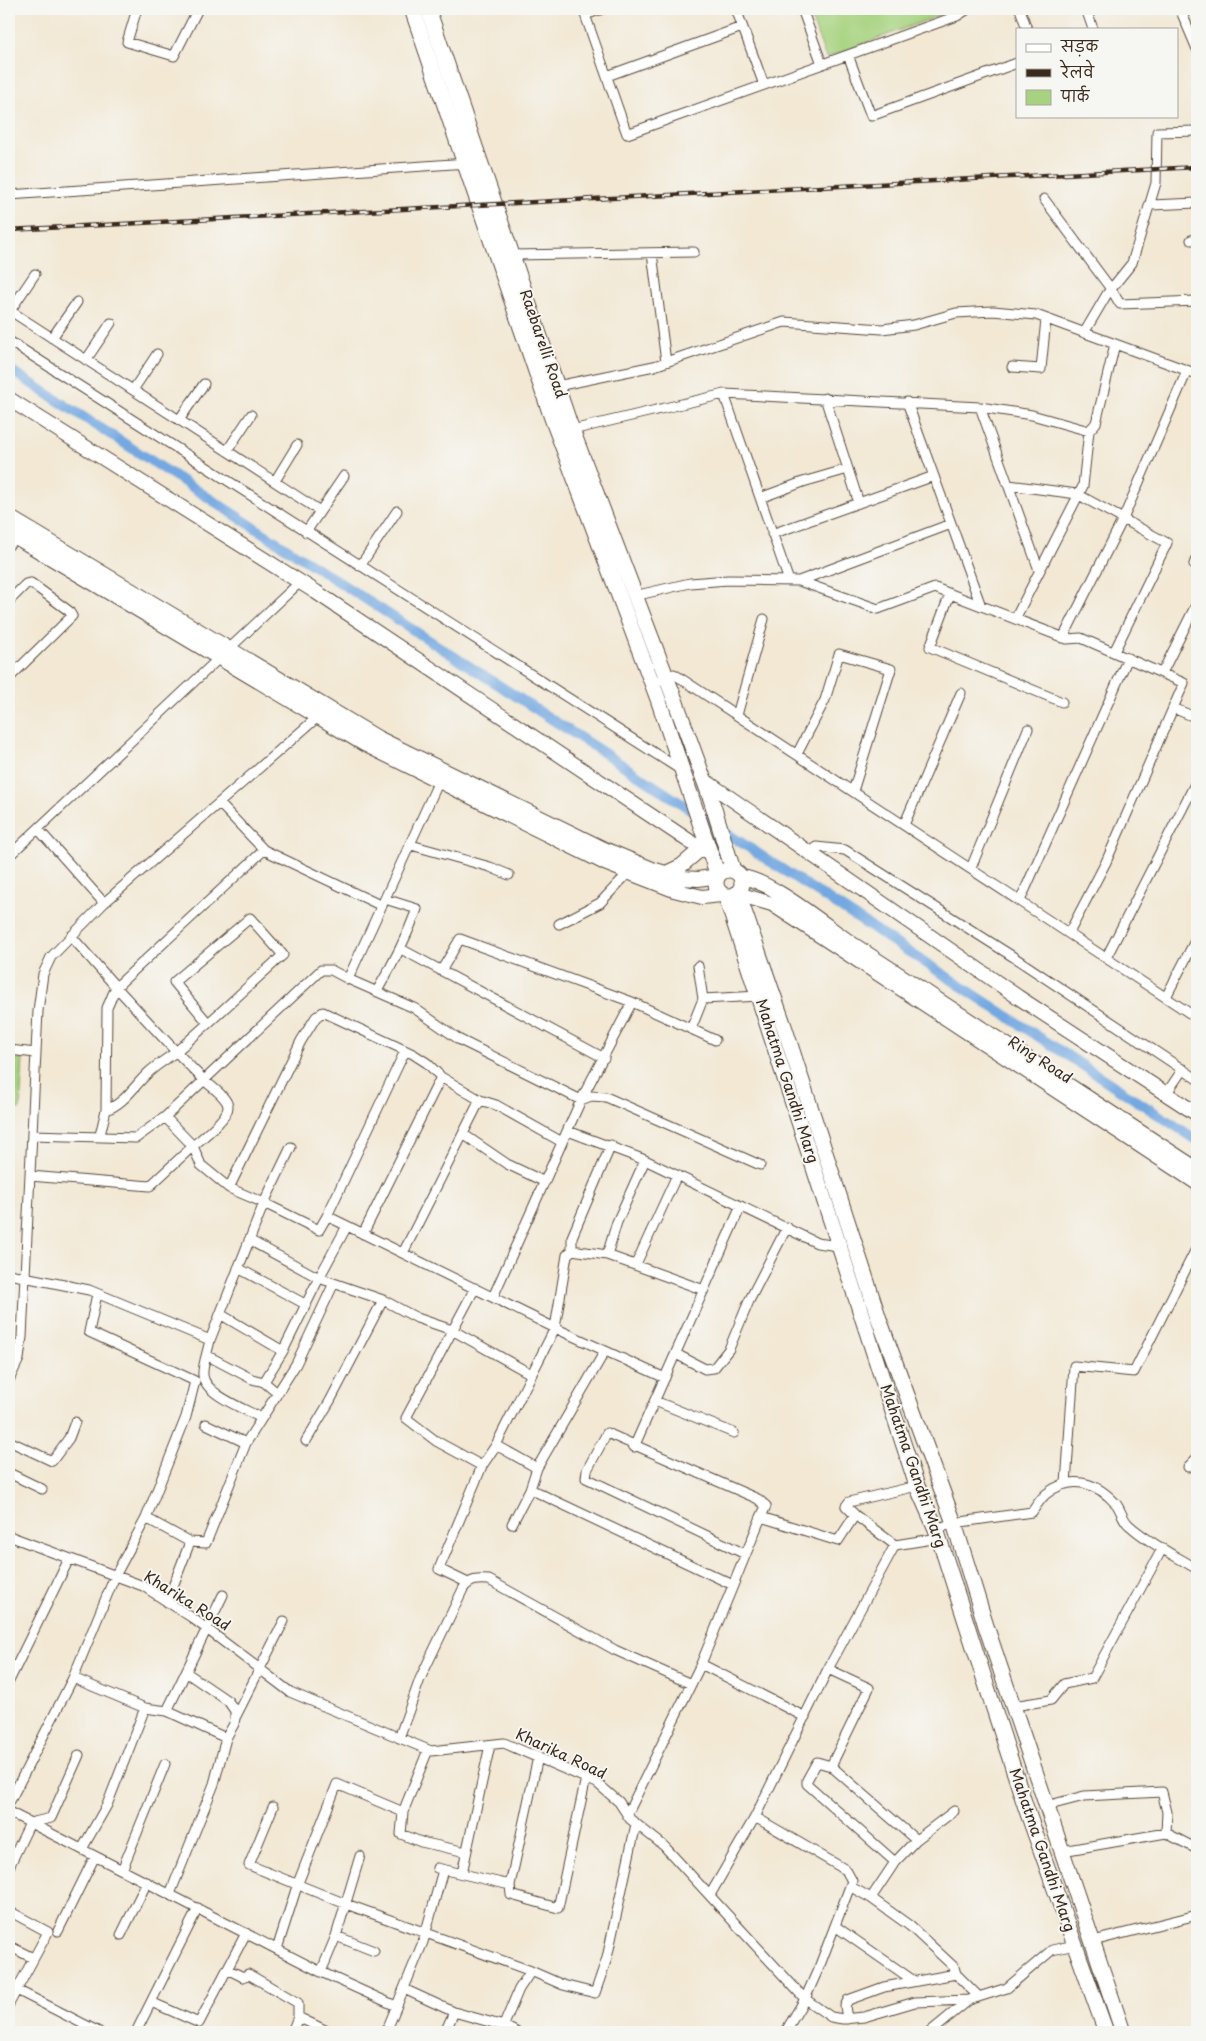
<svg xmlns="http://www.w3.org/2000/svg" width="1206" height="2041" font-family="'Playpen Sans','Playpen Sans Deva',sans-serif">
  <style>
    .green { fill: #a7d380; stroke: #717e4f }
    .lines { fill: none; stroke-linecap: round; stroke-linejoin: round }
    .canal { stroke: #74a8e1; stroke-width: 10 }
    .street-casing { stroke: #564639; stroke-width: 11 }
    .secondary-casing { stroke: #564639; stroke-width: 16 }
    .primary-casing { stroke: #564639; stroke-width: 17 }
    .street { stroke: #fff; stroke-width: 9 }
    .secondary { stroke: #fff; stroke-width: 14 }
    .primary { stroke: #fff; stroke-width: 15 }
    .rail-casing { stroke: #3b2a1e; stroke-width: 4.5 }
    .rail { stroke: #f6f6f2; stroke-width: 2.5; stroke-dasharray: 8; stroke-linecap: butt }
    .labels { text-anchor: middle; stroke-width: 4; stroke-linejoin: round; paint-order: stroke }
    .street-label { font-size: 15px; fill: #3b2a1e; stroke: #f6f6f2 }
  </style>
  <rect width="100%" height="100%" fill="#f6f6f2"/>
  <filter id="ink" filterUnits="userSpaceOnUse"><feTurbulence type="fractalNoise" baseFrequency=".02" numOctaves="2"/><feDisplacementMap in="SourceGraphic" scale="10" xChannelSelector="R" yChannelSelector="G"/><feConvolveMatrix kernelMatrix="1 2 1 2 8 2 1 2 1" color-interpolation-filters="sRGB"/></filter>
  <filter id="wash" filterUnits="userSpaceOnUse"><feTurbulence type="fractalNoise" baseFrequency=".0096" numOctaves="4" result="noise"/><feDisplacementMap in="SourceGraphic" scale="20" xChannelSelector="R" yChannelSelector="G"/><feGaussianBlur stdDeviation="1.12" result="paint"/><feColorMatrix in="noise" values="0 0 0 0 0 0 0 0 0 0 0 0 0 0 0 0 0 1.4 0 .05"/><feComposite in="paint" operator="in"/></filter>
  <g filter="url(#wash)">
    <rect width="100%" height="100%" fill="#f2e8d4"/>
    <path class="green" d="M808 9H956L826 58Z
      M9 1059H23L20 1109 9 1108Z"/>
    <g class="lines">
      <path class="canal" d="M9 369 607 755 1197 1140"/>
    </g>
  </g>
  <g filter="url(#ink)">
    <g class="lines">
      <g class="street-casing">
        <path id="street" d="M137 9 127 42 174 56 198 9
          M583 9 627 134 957 16 968 9
          M736 9 764 85
          M802 9 822 64
          M1020 9 1027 29
          M1086 9 1093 29
          M1180 9 1197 49
          M585 15 602 9
          M848 55 871 116 1017 63
          M607 76 742 27
          M9 195 467 163
          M1044 199 1111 289 1120 304 1197 301
          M1151 205 1197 203
          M1191 240 1197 239
          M652 253 666 362
          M513 255 694 252
          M9 310 320 511
          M10 311 35 274
          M1084 333 1107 294 1132 263 1156 183 1157 132 1197 131
          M52 338 77 302
          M9 341 681 770
          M86 360 111 323
          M1012 367 1041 369 1046 319
          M557 386 654 366 784 322 882 329 914 325 956 313 993 311 1036 315 1197 374
          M133 390 157 354
          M724 394 789 581
          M825 398 859 503
          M907 402 981 606
          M980 407 1039 570
          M179 420 204 384
          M572 430 724 394 980 407 1032 415 1089 431 1096 423 1115 344
          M227 451 251 415
          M275 481 297 445
          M1009 485 1077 494 1167 543 1114 652
          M760 498 803 482 848 469
          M306 532 344 476
          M772 534 934 476
          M9 545 20 535
          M1194 564 1197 557
          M360 566 397 511
          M799 581 951 524
          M950 594 930 647 1062 702
          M634 596 690 583 728 580 799 581 878 609 935 588 1067 639 1081 638 1184 683 1106 862 1069 933
          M9 601 26 584 31 583 69 611 72 616 9 678
          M1015 619 1083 486 1089 431
          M1063 638 1123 519 1187 371
          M1162 673 1197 603
          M652 683 674 674 1197 1018
          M1173 708 1197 718
          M737 715 764 619
          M797 754 825 700 839 654 891 669 853 791
          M219 803 264 850
          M904 825 961 693
          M38 829 104 903
          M411 845 490 867 509 875
          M810 854 816 847 845 850 1012 956 1197 1079
          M9 856 300 582
          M971 868 1028 729
          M1020 901 1128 658
          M382 906 264 850 116 987C146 1019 175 1052 206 1082 212 1087 228 1098 228 1107 228 1118 201 1139 193 1146L165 1117C217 1068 269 1019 321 970H331L348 979 439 781
          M559 924 600 903 629 872
          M71 936 116 987 107 1008 106 1110 100 1135
          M401 949 604 1058
          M1106 958 1197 780
          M698 966 703 999
          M441 971 460 939 632 1002 715 1040
          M348 979 414 1008 460 1040 581 1100 591 1096 606 1097 760 1165
          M377 991C393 964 406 939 417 909L385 899
          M1166 997 1197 937
          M691 1029 703 999 759 996
          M9 1050 36 1053
          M1166 1094 1183 1069
          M106 1110C124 1104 134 1086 148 1073 157 1064 169 1058 178 1050 214 1019 248 986 283 955L250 918 174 982 208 1023
          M568 1131 645 1160 817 1243 839 1246
          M463 1134 507 1164 545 1182
          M32 1135 136 1138 165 1117
          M291 1147 264 1203 319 1230 327 1216 555 1328 665 1378
          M229 1188 301 1041 316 1017 323 1012 413 1054 427 1063 441 1077 480 1100 496 1105 562 1142
          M327 1216 405 1051
          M363 1234 441 1077
          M249 1240 319 1278 347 1226
          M572 1250 607 1255 704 1290
          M403 1253 480 1100
          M607 1255 617 1222 645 1160
          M636 1264 677 1175
          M238 1268 305 1304
          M9 1274 89 1290 210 1340 264 1203 229 1188 201 1165 193 1146 150 1186 30 1176
          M475 1288 406 1418 436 1441 482 1466
          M97 1294 89 1332 195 1381 186 1417 146 1518 115 1576 73 1678 145 1708 167 1711 226 1738
          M493 1297 581 1100 632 1002
          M220 1314 283 1351
          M210 1340C208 1351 202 1366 203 1375 204 1394 245 1409 261 1418
          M676 1354 705 1369 714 1368 729 1349 749 1301 787 1227
          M208 1356 252 1379 264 1382 276 1392
          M9 1380 19 1359 22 1337 38 1011 43 974 51 957 104 903 320 715
          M264 1382 283 1351 319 1278 383 1300 417 1318 452 1330 531 1374
          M655 1401 734 1433
          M206 1424 246 1443 296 1364 334 1283
          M9 1441 52 1461 69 1438 75 1422
          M306 1441 330 1401 383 1300
          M496 1445 537 1468
          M634 1447 741 1206
          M1188 1467 1197 1458
          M9 1473 42 1489
          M1066 1484 1074 1366 1134 1372 1197 1247
          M530 1489 733 1585
          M146 1518 190 1542 167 1602
          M512 1524 530 1489 537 1468 605 1351
          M936 1529 954 1523 1032 1512C1036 1506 1041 1498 1046 1494 1072 1473 1098 1483 1117 1505 1121 1511 1123 1520 1129 1525 1149 1543 1174 1555 1197 1569
          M9 1536 143 1586 191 1617 290 1692 431 1751 504 1743 597 1783 619 1802 630 1819 664 1846 805 1999 831 2017 843 2019 864 2017 915 2002 969 2000
          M190 1542 206 1543 246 1443
          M895 1545 939 1538
          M745 1554 586 1478 587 1470 607 1433 758 1499 766 1506 761 1517 838 1541 855 1515
          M468 1583 439 1569 482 1466 496 1445 555 1328 567 1255 572 1250V1237L611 1145
          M701 1664 805 1717
          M828 1669 869 1688 831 1766 916 1840
          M9 1681 69 1559
          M1013 1706 1051 1700 1064 1684 1092 1678 1162 1549
          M167 1711 223 1595
          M235 1718 284 1621
          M399 1738 420 1679 463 1589C470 1579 478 1579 489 1580L615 1650 691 1684
          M428 1750 403 1812 401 1834 421 1842 466 1852
          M831 1766 817 1762 807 1780V1784L895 1862
          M9 1803 73 1678
          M1046 1806 1084 1796 1162 1792 1167 1812 1166 1833
          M273 1807 249 1865 346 1904 531 1971
          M954 1811 916 1840 895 1862 871 1898 910 1926 954 1967 956 1974 978 1996
          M9 1812 321 1972 396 2006
          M627 1815 701 1664 761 1517
          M755 1817 846 1870 852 1881 820 1965 805 1999 787 2029
          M82 1849 107 1805 145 1708
          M1062 1851 1166 1833 1197 1849
          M9 1867 30 1823 51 1818 79 1755
          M437 1868 510 1885 511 1895 558 1908 586 1778
          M122 1870 165 1764
          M462 1873 490 1745
          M510 1885 538 1757
          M851 1887 871 1898
          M170 1894 214 1784 226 1738 234 1724 235 1718V1711L228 1701 187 1673
          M710 1895 755 1817 828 1669 895 1545 855 1515 846 1506 849 1502 917 1486
          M9 1911 48 1932 9 2004
          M835 1926 914 1981
          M58 1931 95 1856
          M121 1935 147 1882
          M336 1936 374 1951
          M1093 1941 1197 1915
          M9 1946 33 1958
          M277 1949 298 1883 337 1784 403 1812
          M227 1969 243 1977 248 1974 298 2003V2017L329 2032
          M321 1972 336 1936 360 1856
          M9 1986 99 2032
          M404 1989 454 2012 445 2032
          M151 2002 199 2023 246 1933
          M454 2012 504 2026 516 2032
          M847 2019 845 2006 848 2000 884 1987 956 1974
          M136 2032 198 1908
          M292 2032 298 2017
          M386 2032 423 1942 443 1870
          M501 2032 519 1989 531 1971 563 1985 595 1993 607 1958 636 1824
          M930 2032 969 2000 1007 1988 1052 1950 1075 1945"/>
      </g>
      <g class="secondary-casing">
        <path id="secondary" d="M9 399 316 592 701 849 710 852
          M9 517 378 738 604 849 652 869 682 878 698 879 718 876
          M9 533 364 744 607 864 674 890 702 897 721 895
          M704 780 1018 997 1197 1114
          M666 873 681 866 701 849
          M741 877C772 880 829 929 857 947 970 1022 1084 1094 1197 1169
          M738 894 772 904 1197 1183"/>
      </g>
      <g class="primary-casing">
        <path id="primary" d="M412 9 552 418 658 699 718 876
          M428 9 569 422 675 700 711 799 733 870
          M716 883a13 13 0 1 1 26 0a13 13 0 1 1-26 0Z
          M738 894 785 1029 879 1319 954 1523 986 1626 1123 2032
          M726 897 917 1486 936 1529 1026 1808 1106 2032"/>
      </g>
      <use href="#street" class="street"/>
      <use href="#secondary" class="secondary"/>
      <use href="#primary" class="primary"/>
      <g class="rail-casing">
        <path id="rail" d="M9 230 1197 167"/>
      </g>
      <use href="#rail" class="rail"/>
    </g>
  </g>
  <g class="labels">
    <g class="street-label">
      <text transform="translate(543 344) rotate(71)" y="5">Raebarelli Road</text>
      <text transform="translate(1040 1060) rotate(33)" y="5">Ring Road</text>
      <text transform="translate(787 1081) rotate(72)" y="5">Mahatma Gandhi Marg</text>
      <text transform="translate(913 1466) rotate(71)" y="5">Mahatma Gandhi Marg</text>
      <text transform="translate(187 1601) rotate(32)" y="5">Kharika Road</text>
      <text transform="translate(561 1754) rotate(25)" y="5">Kharika Road</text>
      <text transform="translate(1042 1850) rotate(71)" y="5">Mahatma Gandhi Marg</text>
    </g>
  </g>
  <rect width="1206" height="2041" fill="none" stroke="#f6f6f2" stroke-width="30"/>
  <rect x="1016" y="28" width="162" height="90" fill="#f6f6f2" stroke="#aba49d"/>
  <rect x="1026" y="44" width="25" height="8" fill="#ffffff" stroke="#aba49d"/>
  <text x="1061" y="52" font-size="15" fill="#3b2a1e">सड़क</text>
  <rect x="1026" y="69" width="25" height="8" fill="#3b2a1e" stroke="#aba49d"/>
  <text x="1061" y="78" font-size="15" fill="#3b2a1e">रेलवे</text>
  <rect x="1026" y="90" width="25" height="15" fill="#a7d380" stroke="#aba49d"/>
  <text x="1061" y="102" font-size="15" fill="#3b2a1e">पार्क</text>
</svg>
